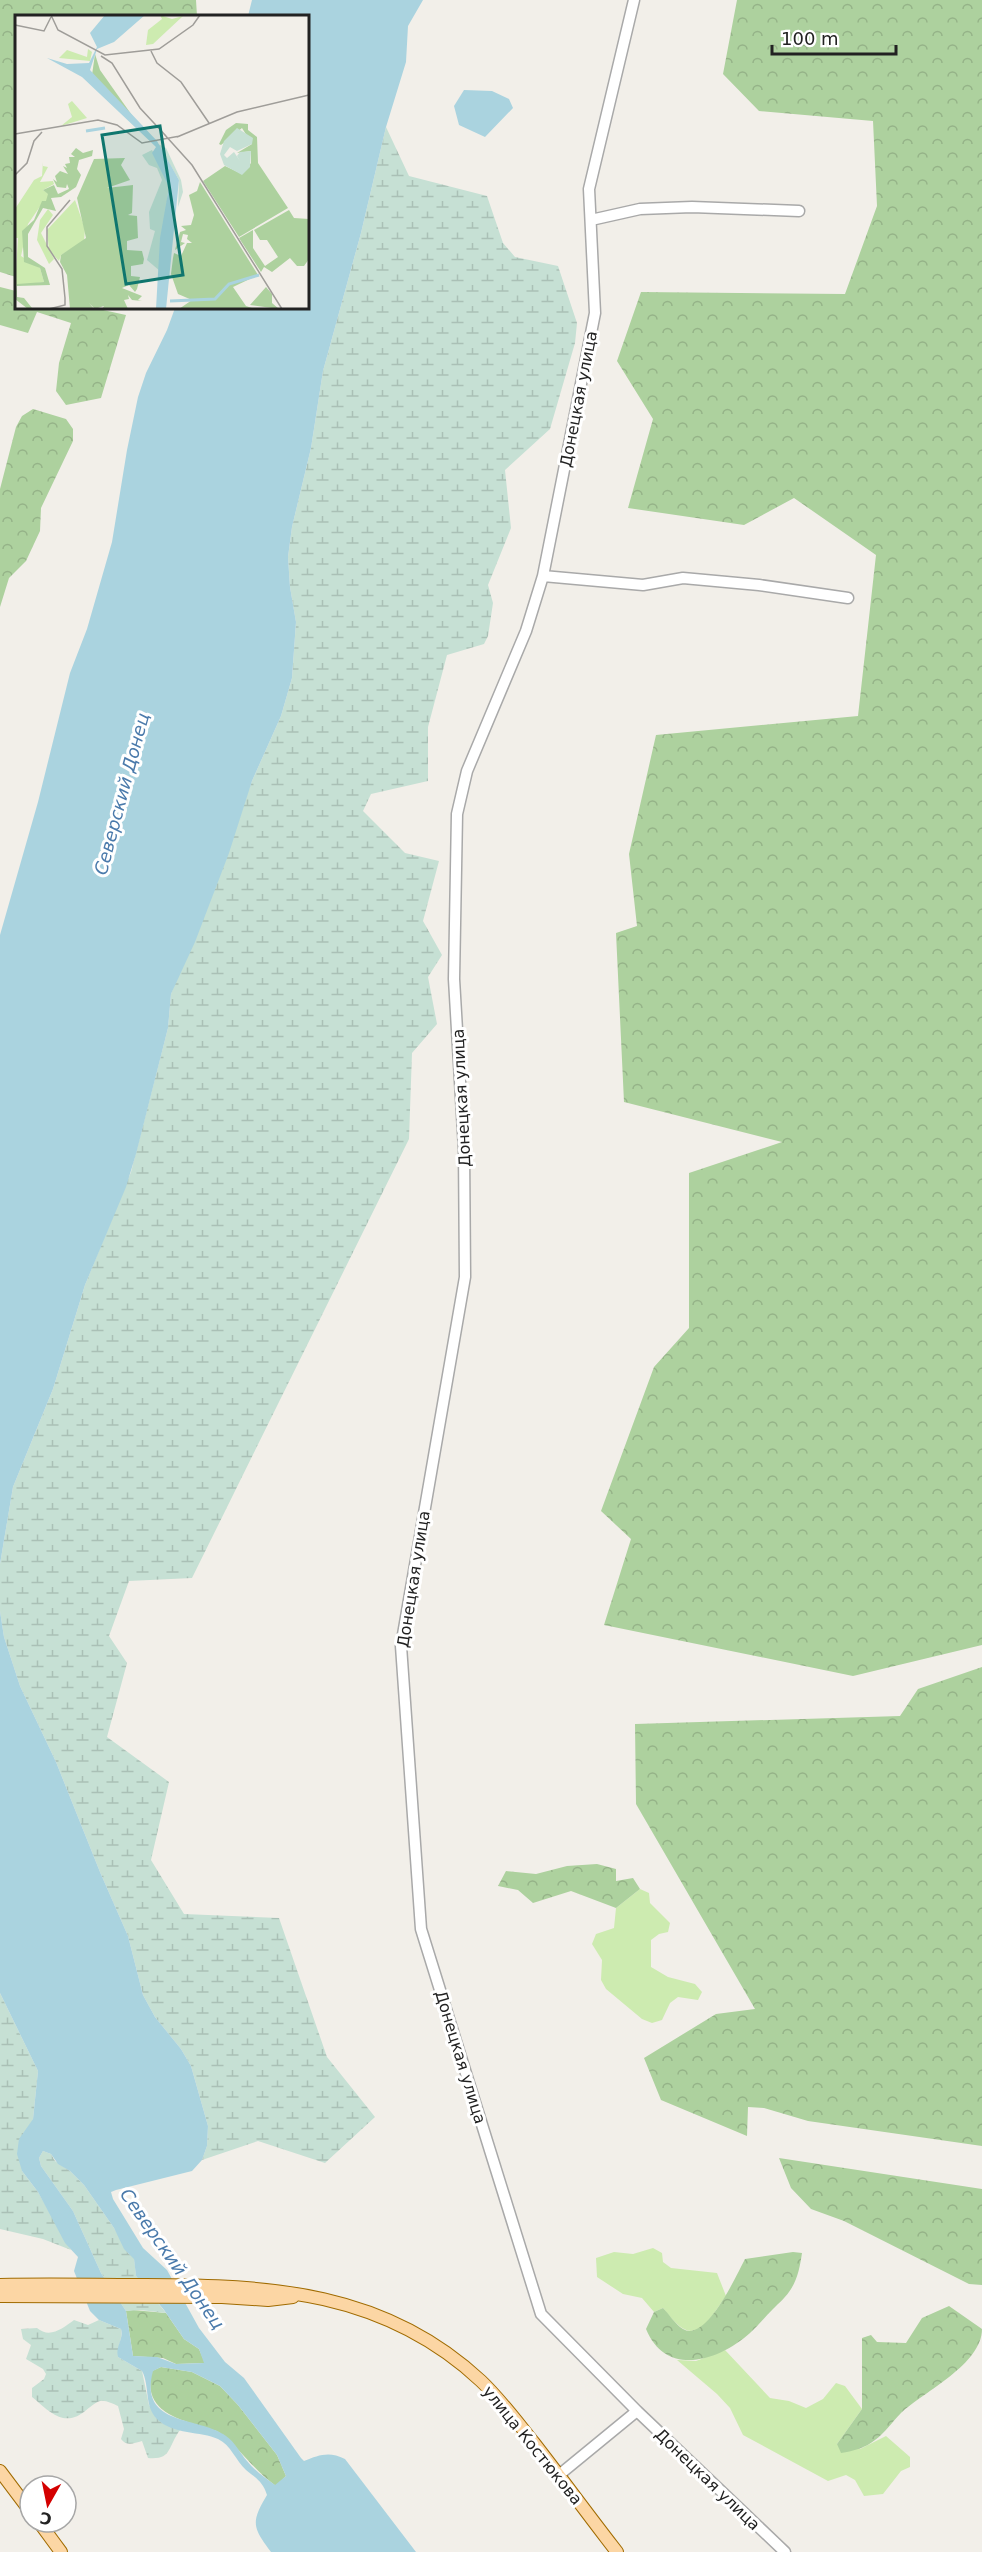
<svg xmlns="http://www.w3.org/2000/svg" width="982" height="2552" font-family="'DejaVu Sans',sans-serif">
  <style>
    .grass { fill: #cdebb0 }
    .forest { fill: url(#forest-crowns) }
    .wetland { fill: url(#wetland-marsh) }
    .water { fill: #aad3df; fill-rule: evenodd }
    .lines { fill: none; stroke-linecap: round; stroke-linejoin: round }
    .minor-casing { stroke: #a9a9a9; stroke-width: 13 }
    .major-casing { stroke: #a06b00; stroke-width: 14 }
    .minor { stroke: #fff; stroke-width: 10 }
    .major { stroke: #fcd6a4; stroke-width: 12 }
    .labels { text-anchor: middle; stroke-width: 6; stroke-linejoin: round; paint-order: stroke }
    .street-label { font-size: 16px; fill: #222; stroke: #fff }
    .water-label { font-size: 18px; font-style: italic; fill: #4a7aab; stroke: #fff }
    .inset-river { fill: none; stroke: #aad3df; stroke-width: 3 }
    .inset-road { fill: none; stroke: #9f9d99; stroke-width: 1.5 }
    .view { fill: #0f766e; fill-opacity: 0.15; stroke: #0f766e; stroke-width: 3 }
    .inset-edge { fill: none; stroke: #222; stroke-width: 3 }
  </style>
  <defs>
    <pattern id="forest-crowns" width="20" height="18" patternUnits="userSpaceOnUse" patternTransform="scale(1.5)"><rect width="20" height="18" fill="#add19e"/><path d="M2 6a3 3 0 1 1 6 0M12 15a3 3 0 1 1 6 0" fill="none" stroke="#95b388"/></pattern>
    <pattern id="wetland-marsh" width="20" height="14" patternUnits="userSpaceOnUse" patternTransform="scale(1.5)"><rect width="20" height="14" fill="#c6e0d4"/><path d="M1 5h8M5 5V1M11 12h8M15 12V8" fill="none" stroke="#aac0b6"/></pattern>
  </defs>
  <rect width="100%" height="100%" fill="#f2efe9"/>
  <path class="grass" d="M640 1889 649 1893 650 1903 670 1923 668 1932 659 1934 651 1940V1967L668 1977 695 1984 702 1992 698 2000 678 1997 670 2003 662 2020 652 2023 642 2019 606 1989 601 1980 602 1960 592 1944 596 1934 614 1928 616 1908Z
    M653 2248 662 2253 663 2262 671 2268 717 2273 726 2296C717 2307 702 2339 684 2329 676 2325 669 2315 663 2308L654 2312 642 2298 623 2294 597 2277 596 2258 614 2252 633 2254Z
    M725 2350 770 2398 789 2401 806 2408 823 2399 836 2383 845 2386 862 2409 837 2444 860 2449 886 2436 910 2457V2467L901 2471 883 2494 864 2496 855 2480 846 2475 828 2481 743 2435 730 2408 717 2394 677 2360 696 2361Z"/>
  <path class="forest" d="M0 0H196L197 16H16V277L0 272Z
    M737 0H982V1645L853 1676 604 1625 631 1539 601 1511 654 1367 689 1328V1173L782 1142 624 1102 616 933 637 926 629 854 656 735 858 716 876 555 794 498 744 525 628 508 653 419 617 361 641 292 845 294 877 206 873 121 759 111 723 74Z
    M0 287 16 291V308H94L126 315 101 398 66 405 56 391 59 363 71 323 37 312 28 333 0 325Z
    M33 409 66 419 73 429V441L41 508 40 531 26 561 9 578 0 607V489L16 427 22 416Z
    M982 1667V2146L808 2121 764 2108 748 2107 747 2136 661 2100 644 2058 716 2014 755 2009 636 1804 635 1724 900 1716 918 1689Z
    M597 1864 616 1869V1881L633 1878 640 1889 616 1908 571 1891 533 1903 518 1890 498 1886 506 1871 536 1874 567 1866Z
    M779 2158 982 2189V2285L969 2284 844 2221 811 2209 791 2188Z
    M793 2252 802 2253C800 2266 798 2278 791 2289 787 2296 779 2303 773 2309 765 2317 758 2326 750 2333 719 2361 666 2378 646 2329L654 2312 663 2308C669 2314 675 2324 683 2329 706 2343 736 2276 745 2259Z
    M949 2306 982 2329C982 2364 925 2391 901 2413 892 2422 885 2433 875 2440 865 2448 854 2451 841 2453L837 2444 862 2409V2338L871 2335 877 2342 906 2343 922 2318Z
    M133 2310 166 2313 184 2339 199 2349 205 2363 176 2364 163 2358 133 2356 126 2311Z
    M161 2367 192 2372 220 2386 238 2405 277 2455 286 2476 276 2486C255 2471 241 2450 221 2434 216 2429 206 2429 200 2426 170 2417 143 2407 152 2371Z"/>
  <path class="wetland" d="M386 127 409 176 487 196 503 243 515 257 558 266 577 323 575 343 550 429 505 470 511 528 488 585 493 603 488 636 484 644 447 655 428 727V781L371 794 363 811 405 853 439 861 423 921 442 955 428 977 437 1024 412 1053 409 1139 192 1578 129 1581 109 1636 127 1663 107 1737 169 1782 151 1860 184 1914 279 1918 327 2057 375 2117 325 2163 258 2141 202 2160 207 2146 208 2126 191 2066 181 2049 155 2017 143 1995 128 1936 100 1872 56 1762 20 1686 4 1637 0 1611V1564L13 1487 53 1389 85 1285 131 1172 168 1028 171 994 252 781 281 716 292 678 296 622 290 587 288 557 292 527 311 448 323 371 361 233Z
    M0 1993 38 2071 33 2119 22 2171 38 2192 71 2250 43 2239 0 2229Z
    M43 2151 51 2154 55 2161 70 2171 84 2185 114 2228 128 2253 134 2258 136 2276 166 2313 140 2310 126 2311 101 2273 73 2211 41 2166 39 2158Z
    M74 2320 88 2325 99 2320 121 2329C123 2338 117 2348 118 2357L142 2371 149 2405 162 2423 180 2430C167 2448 172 2460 148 2458L142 2441C134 2443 127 2447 121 2439L124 2429 118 2406C113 2404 106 2400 100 2401 88 2405 81 2421 63 2418 52 2416 41 2404 32 2397V2388L44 2379 46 2374 43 2369 26 2359 31 2345 23 2339 21 2329 37 2328C50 2339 63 2328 74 2320Z"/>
  <path class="water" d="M252 0H423L408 26 406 62 386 127 361 233 323 371 311 448 292 527 288 557 290 587 296 622 292 678 281 716 252 781 229 853 195 942 171 994 168 1028 136 1154 126 1187 85 1285 53 1389 13 1487 0 1564V935L38 802 70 673 87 629 112 542 127 450 138 397 146 373 167 330 175 308H308V16H248Z
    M464 90 492 91 509 99 513 108 485 137 459 125 454 106Z
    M0 1611 4 1637 20 1686 56 1762 100 1872 128 1936 143 1995 155 2017 181 2049 191 2066 208 2126 207 2146 202 2160 192 2171 116 2190 111 2192 113 2199 143 2248 167 2270 199 2328 225 2362 244 2378 301 2458 304 2461C319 2455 329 2451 345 2459L416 2552H271C252 2527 251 2522 267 2495 263 2482 256 2478 246 2470 236 2461 231 2445 218 2439 201 2431 173 2435 157 2419 144 2406 150 2386 142 2371L118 2357C115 2347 124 2339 121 2329L99 2320 90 2311 74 2271 78 2257 65 2243 38 2192 22 2171 17 2154 19 2139 33 2119 38 2071 0 1993ZM43 2151 51 2154 58 2164 70 2171 84 2185 114 2228 124 2249 134 2259 136 2276 164 2310 184 2339 199 2349 204 2363 176 2364 157 2357 133 2356 126 2311 101 2273 73 2211 41 2166 39 2158ZM161 2367 192 2372 220 2386 238 2405 277 2455 286 2476 275 2485C265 2478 255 2471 247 2461 240 2453 235 2442 226 2436 199 2416 138 2427 153 2371Z"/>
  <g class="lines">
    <g class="minor-casing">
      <path id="minor" d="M634 0 589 189 595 313 543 576 526 631 467 771 457 814 454 979 464 1149 465 1277 401 1646 421 1929 541 2314 637 2411 785 2552
        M591 220 640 209 692 207 799 211
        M543 576 643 585 683 578 759 585 848 598
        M559 2475 637 2411"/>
    </g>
    <g class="major-casing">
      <path id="major" d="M0 2285C48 2284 97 2285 145 2285 270 2285 385 2291 481 2381 501 2400 517 2422 534 2443 562 2479 589 2516 617 2552
        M0 2296 222 2297 268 2300 293 2297
        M0 2471 30 2511
        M39 2522 61 2552"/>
    </g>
    <use href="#minor" class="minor"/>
    <use href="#major" class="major"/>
  </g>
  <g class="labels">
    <g class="street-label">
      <text transform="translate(578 399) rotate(-79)" y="6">Донецкая улица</text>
      <text transform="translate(461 1098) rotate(-93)" y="6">Донецкая улица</text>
      <text transform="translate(413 1579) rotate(-81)" y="6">Донецкая улица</text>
      <text transform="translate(461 2057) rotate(73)" y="6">Донецкая улица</text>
      <text transform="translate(533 2445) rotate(51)" y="6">улица Костюкова</text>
      <text transform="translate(708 2479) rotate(44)" y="6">Донецкая улица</text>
    </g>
    <g class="water-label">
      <text transform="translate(122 794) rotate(-75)" y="6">Северский Донец</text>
      <text transform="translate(172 2259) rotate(55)" y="6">Северский Донец</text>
    </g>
  </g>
  <g transform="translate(15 15)">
    <rect width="294" height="294" fill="#f2efe9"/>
    <path d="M145 0 157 4 168 1 138 29 131 30 133 15 147 4ZM73 34 77 37 75 46 44 43 52 35 72 42ZM57 86 72 103 46 111 57 102 53 89ZM28 147V151L33 152 25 167 38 166 39 169 28 175 34 179 32 188 26 190 13 209 6 241 25 253 29 267 0 271 3 223H0V194L19 165 27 161ZM60 185 70 214 69 226 46 240 44 246 34 235 32 215ZM33 194 38 200 26 218 39 244 34 249 22 225 25 205Z" fill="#cdebb0"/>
    <path d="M80 39 85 55 121 106 77 60ZM221 108 233 109V115L242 122 243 148 273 193 224 222 188 166 210 151 227 159 236 148V136L222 138 237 129 227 113 206 130 204 129 211 115ZM61 133 68 138 78 135 77 141 64 145 62 154 66 160 61 172 46 182 36 183 41 196 28 193 13 219V242L30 253 35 270 2 271V282L9 283 17 293H35L13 294 0 284 2 269 29 267 25 253 9 247 7 216 19 205 27 186H31L33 179 28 175 39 170 43 179 54 174 52 169 51 173 42 172 38 164 42 167 40 161 45 156 53 159 48 151 52 153 50 149 55 148 54 142H60L56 139ZM110 143 106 150 115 165 92 173 118 170 117 198 113 200 122 201 123 223 112 226V235L127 236 129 244 128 249 116 251V261L125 262 122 274 120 277 114 270 107 273 127 281 123 285 127 286 117 285 113 280 114 284 109 285 113 294H87L89 291 80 294 74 288 79 294H72L73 289 72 294H55L52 260 45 247 46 240 71 223 62 183 79 144ZM185 167 243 260 218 272 231 291 240 294H164L177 285 163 279 156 259 158 243 159 238 166 241 172 228H177L172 224 173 220 168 219 166 227 170 228 160 235 165 217 171 215 166 211 176 210 179 200 174 180 182 176ZM274 195 279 203 294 204V244L289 251H282L275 243 257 257 249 252 246 257 224 223 238 215V233L250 251 263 242 252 225H245L239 215ZM251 272 257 279V288L264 294 235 290Z" fill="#add19e"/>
    <path d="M222 113 238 123 237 129 222 136 215 132 209 140 212 143 219 137 225 146 222 141 225 137 236 136 235 152 227 160 209 150 205 139 209 126ZM143 129 151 133 166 165 168 177 163 192 164 165ZM137 135 154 166 145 256 132 245 140 216 135 214 134 197 147 165 142 153 134 150 127 140Z" fill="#c6e0d4"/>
    <path d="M90 0H130L99 27 82 34 75 55 142 126 164 165 151 294H141L145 223 154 172 137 138 141 132 67 62 32 43 52 49 74 48 82 32 75 18Z" fill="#aad3df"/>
    <path class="inset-river" d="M71 116 90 113M155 286 200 284 214 269 244 260"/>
    <path class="inset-road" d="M36 0 43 15 90 40 144 34 178 10 185 0M0 10 29 16 36 2M136 36 142 48 166 67 194 108M86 41 97 48 125 93 151 121M0 119 83 105 102 110 127 128 165 121M149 119 177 150 267 294M162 122 222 97 294 80M0 160 12 148 19 126 27 117M34 294 50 290V283L47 254 32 231V212L55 185"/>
    <path class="view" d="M145 111 168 260 111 269 87 120Z"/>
    <rect width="294" height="294" class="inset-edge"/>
  </g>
  <g transform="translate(48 2504) rotate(189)"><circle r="28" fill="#ffffff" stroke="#a7a7a7" stroke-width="1.5"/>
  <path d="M0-4.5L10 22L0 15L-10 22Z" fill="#d40000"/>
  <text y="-9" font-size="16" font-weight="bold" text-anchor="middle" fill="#222222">С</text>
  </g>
  <path d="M772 45v9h124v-9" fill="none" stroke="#222222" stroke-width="3"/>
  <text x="781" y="45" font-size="18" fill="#222222" stroke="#ffffff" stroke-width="4.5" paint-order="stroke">100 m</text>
</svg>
